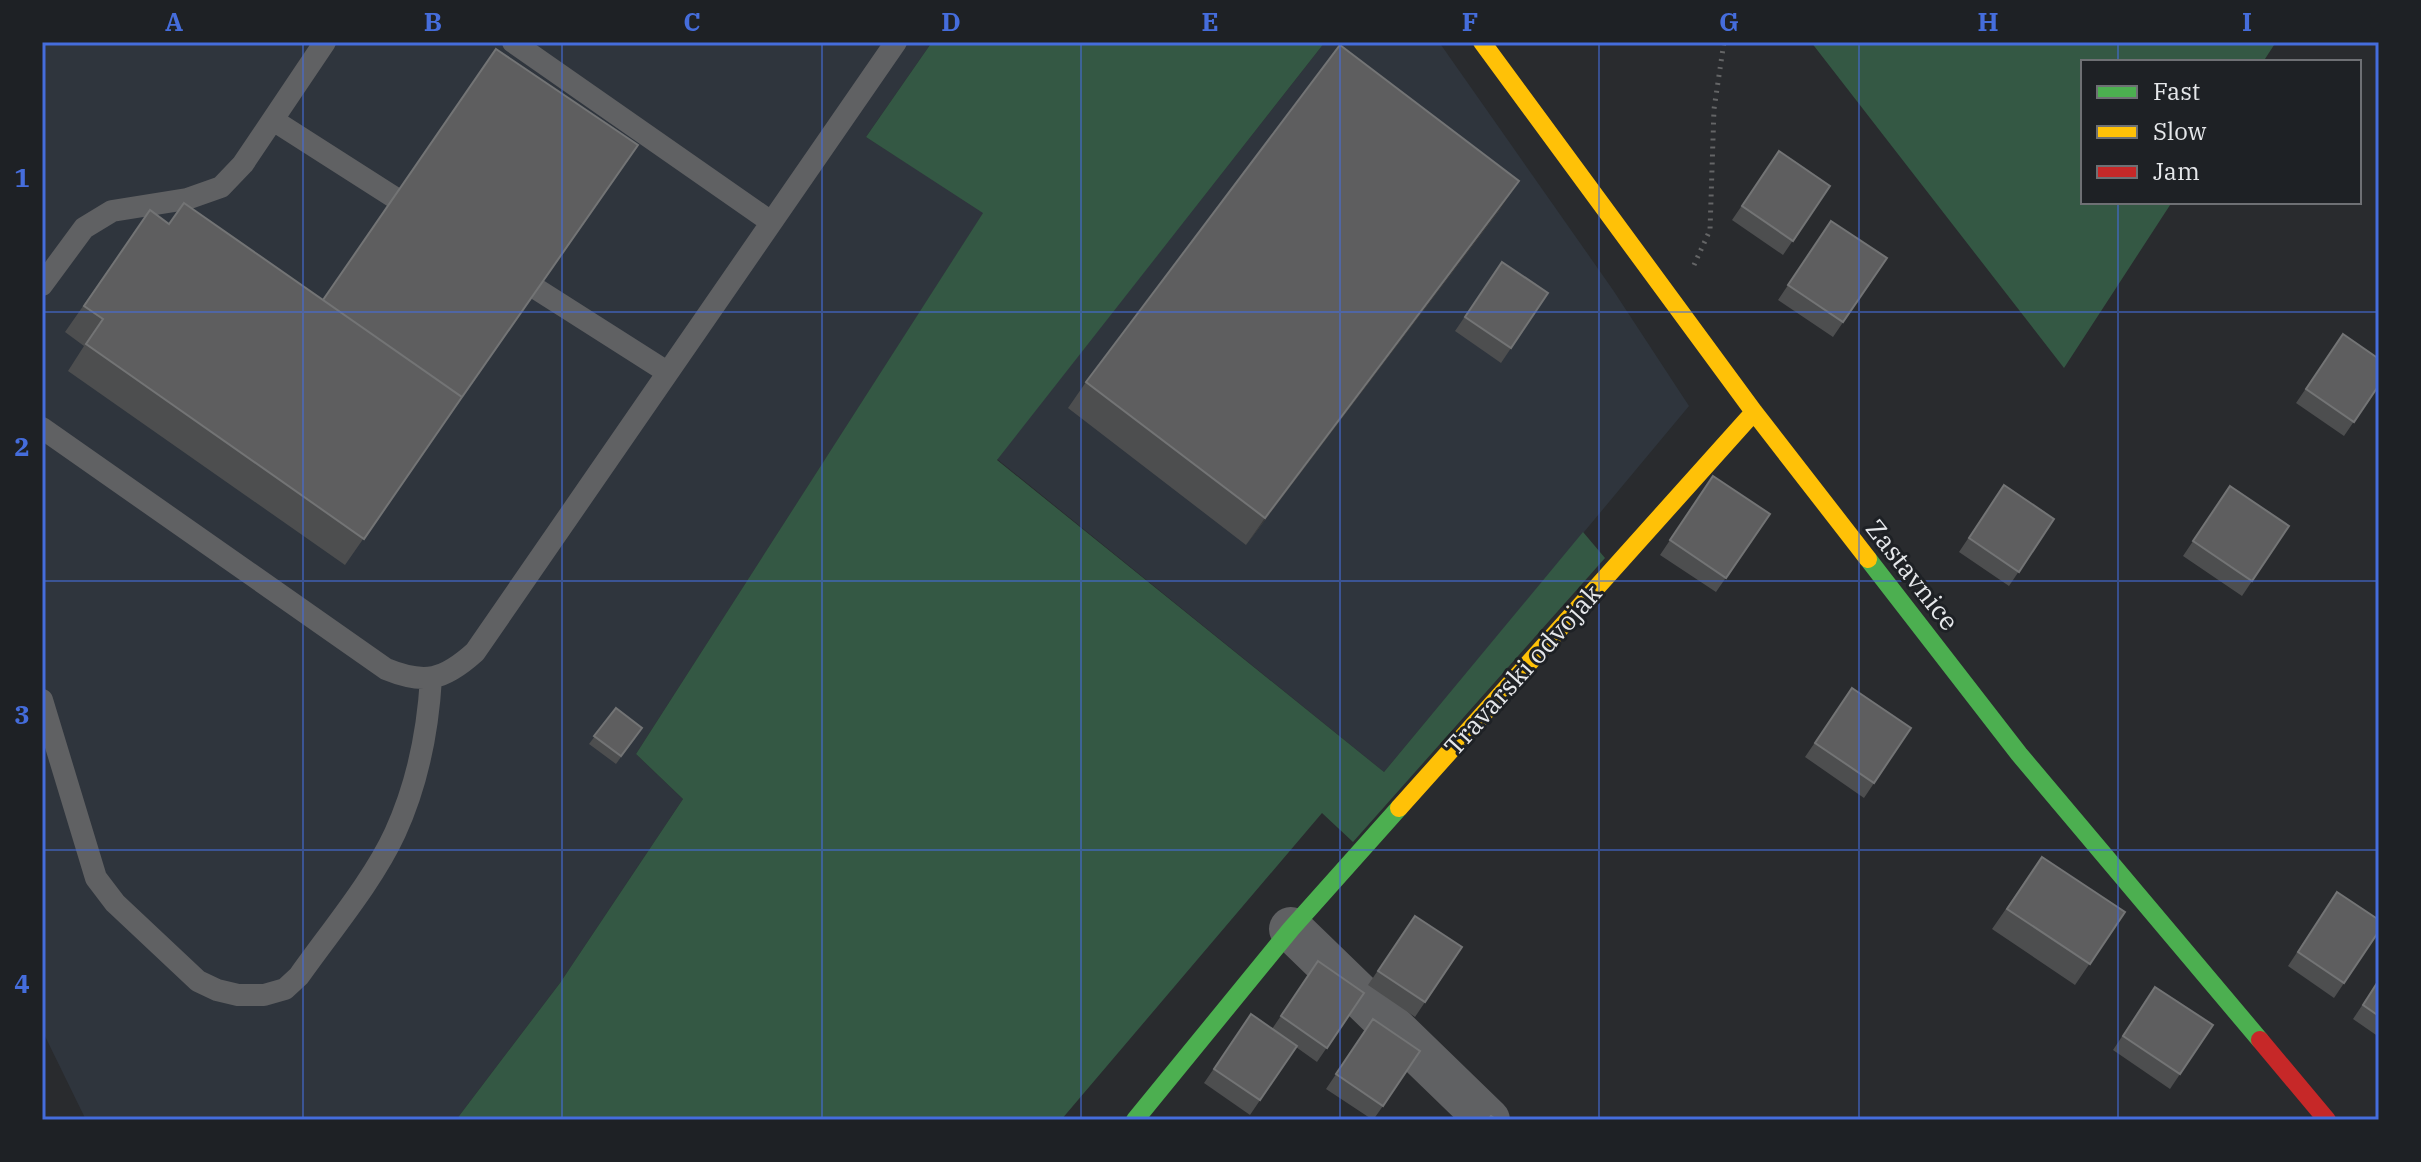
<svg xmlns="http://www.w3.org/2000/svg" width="2421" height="1162" font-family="'IBM Plex Serif',serif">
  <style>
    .built { fill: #2f353d }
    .green { fill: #345844 }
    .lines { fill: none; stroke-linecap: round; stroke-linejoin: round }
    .path { stroke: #646566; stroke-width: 5; stroke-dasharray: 2 6; stroke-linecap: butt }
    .lane { stroke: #606163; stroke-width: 22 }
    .street { stroke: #606163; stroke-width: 44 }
    .fast { stroke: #4caf50; stroke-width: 18 }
    .slow { stroke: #ffc107; stroke-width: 18 }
    .jam { stroke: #c62828; stroke-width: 18 }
    .wall { fill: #4d4e4f }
    .shaded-wall { fill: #38393b }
    .building { fill: #5e5e5f; stroke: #737475; stroke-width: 2 }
    .grid { fill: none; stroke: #456ddc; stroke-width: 2; stroke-opacity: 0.55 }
    .labels { text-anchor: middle; stroke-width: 6; stroke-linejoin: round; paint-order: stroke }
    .street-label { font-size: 26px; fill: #e5e7ea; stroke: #1e2125 }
    .neatline { fill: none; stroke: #456ddc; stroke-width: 3 }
    .grid-label { font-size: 26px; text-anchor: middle; font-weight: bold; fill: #456ddc }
  </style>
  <rect width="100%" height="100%" fill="#292b2e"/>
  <path class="built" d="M42 42H932L866 137 984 212 636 754 683 799 560 983 456 1120H86L42 1030Z
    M1325 42H1439L1613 290 1689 406 1384 772 997 459Z"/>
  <path class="green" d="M932 42H1325L997 460 1384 772 1583 532 1605 558 1353 842 1322 813 1061 1120H456L560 983 683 799 636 754 983 213 866 137Z
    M1811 42H2276L2263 62H2083V202H2172L2064 368Z"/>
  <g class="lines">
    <path class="path" d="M1694 265 1710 230 1714 109 1724 42"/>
    <path class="lane" d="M513 42 771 222
      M273 120 417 212
      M513 274 667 372
      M42 285 84 228 112 211 187 199 221 187 243 164 325 42
      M42 428 386 669C425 685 444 680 475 652L896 42
      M42 700 96 878 115 903 198 981 217 990 238 995H264L285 989 299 976C330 932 373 881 395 833 417 785 428 730 431 678"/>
    <path class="street" d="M1291 929 1488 1120"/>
    <path class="fast" d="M1868 559 2019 754 2260 1040
      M1135 1120 1291 929 1399 808"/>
    <path class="slow" d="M1482 42 1754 412 1868 559
      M1399 808 1754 412"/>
    <path class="jam" d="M2260 1040 2327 1120"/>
  </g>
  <path class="wall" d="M638 145 345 565 68 371 84 346 65 332 150 210 169 224 323 300Z
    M1779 151 1830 186 1783 255 1732 220Z
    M1501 208 1246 545 1068 408 1086 382Z
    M1831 221 1887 258 1833 337 1778 300Z
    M1502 262 1548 293 1501 363 1455 331Z
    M2343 334 2379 385 2344 436 2296 403Z
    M1713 476 1770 514 1716 592 1660 555Z
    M2004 485 2054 519 2009 586 1959 552Z
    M2230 486 2289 526 2242 596 2183 556Z
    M1852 688 1911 728 1864 798 1805 757Z
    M616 708 642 728 616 764 589 744Z
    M2042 857 2125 912 2075 985 1992 929Z
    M2337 892 2379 931 2334 998 2288 966Z
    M1415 916 1462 947 1415 1017 1368 985Z
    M1318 961 1364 993 1317 1062 1296 1047 1250 1115 1204 1083 1251 1014 1272 1029Z
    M2379 980V1037L2353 1019Z
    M2155 987 2213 1025 2170 1089 2113 1050Z
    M1373 1019 1383 1106 1373 1120 1326 1089Z"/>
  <path class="shaded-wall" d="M1519 181 1501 208 1246 545 1265 518Z"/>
  <path class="building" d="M1340 45 1519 181 1265 518 1086 382Z
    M496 49 638 145 462 397 323 300Z
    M1779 151 1830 186 1793 241 1742 206Z
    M184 203 462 397 364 539 86 344 103 319 84 306 150 210 169 224Z
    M1831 221 1887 258 1843 322 1788 285Z
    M1502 262 1548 293 1511 348 1465 317Z
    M2343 334 2379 359V385L2354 422 2306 389Z
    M1713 476 1770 514 1726 578 1670 540Z
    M2004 485 2054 519 2019 572 1969 538Z
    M2230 486 2289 526 2252 581 2193 541Z
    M1852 688 1911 728 1874 783 1815 743Z
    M616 708 642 728 621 756 594 736Z
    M2042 857 2125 912 2090 964 2007 909Z
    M2337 892 2379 920V931L2344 983 2298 952Z
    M1415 916 1462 947 1425 1002 1378 971Z
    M1318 961 1364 993 1327 1048 1281 1016Z
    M2379 980V1016L2363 1005Z
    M2155 987 2213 1025 2180 1074 2123 1036Z
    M1251 1014 1297 1046 1260 1100 1214 1069Z
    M1373 1019 1420 1051 1383 1106 1336 1074Z
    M1491 1116 1497 1120H1488Z"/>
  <path class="grid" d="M303 42V1120M562 42V1120M822 42V1120M1081 42V1120M1340 42V1120M1599 42V1120M1859 42V1120M2118 42V62M2118 202V1120M42 312H2379M42 581H2379M42 850H2379"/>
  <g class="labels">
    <g class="street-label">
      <text transform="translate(1912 575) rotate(52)" y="9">Zastavnice</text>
      <text transform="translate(1523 670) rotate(-48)" y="9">Travarski odvojak</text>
    </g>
  </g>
  <rect width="2421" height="1162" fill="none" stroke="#1e2125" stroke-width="88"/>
  <rect x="2081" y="60" width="280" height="144" fill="#1e2125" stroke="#6e7074" stroke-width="2"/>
  <rect x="2097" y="86" width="40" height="12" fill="#4caf50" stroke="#6e7074" stroke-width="2"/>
  <text x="2153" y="100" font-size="24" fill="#e5e7ea">Fast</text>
  <rect x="2097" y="126" width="40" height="12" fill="#ffc107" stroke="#6e7074" stroke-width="2"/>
  <text x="2153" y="140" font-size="24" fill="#e5e7ea">Slow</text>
  <rect x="2097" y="166" width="40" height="12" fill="#c62828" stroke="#6e7074" stroke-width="2"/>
  <text x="2153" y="180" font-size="24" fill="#e5e7ea">Jam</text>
  <rect x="44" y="44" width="2333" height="1074" class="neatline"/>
  <g class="grid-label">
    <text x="174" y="31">A</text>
    <text x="433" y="31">B</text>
    <text x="692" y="31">C</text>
    <text x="951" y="31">D</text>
    <text x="1210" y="31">E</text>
    <text x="1470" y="31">F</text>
    <text x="1729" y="31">G</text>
    <text x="1988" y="31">H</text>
    <text x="2247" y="31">I</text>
    <text x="22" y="187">1</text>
    <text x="22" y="456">2</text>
    <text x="22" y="724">3</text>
    <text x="22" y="993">4</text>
  </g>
</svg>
